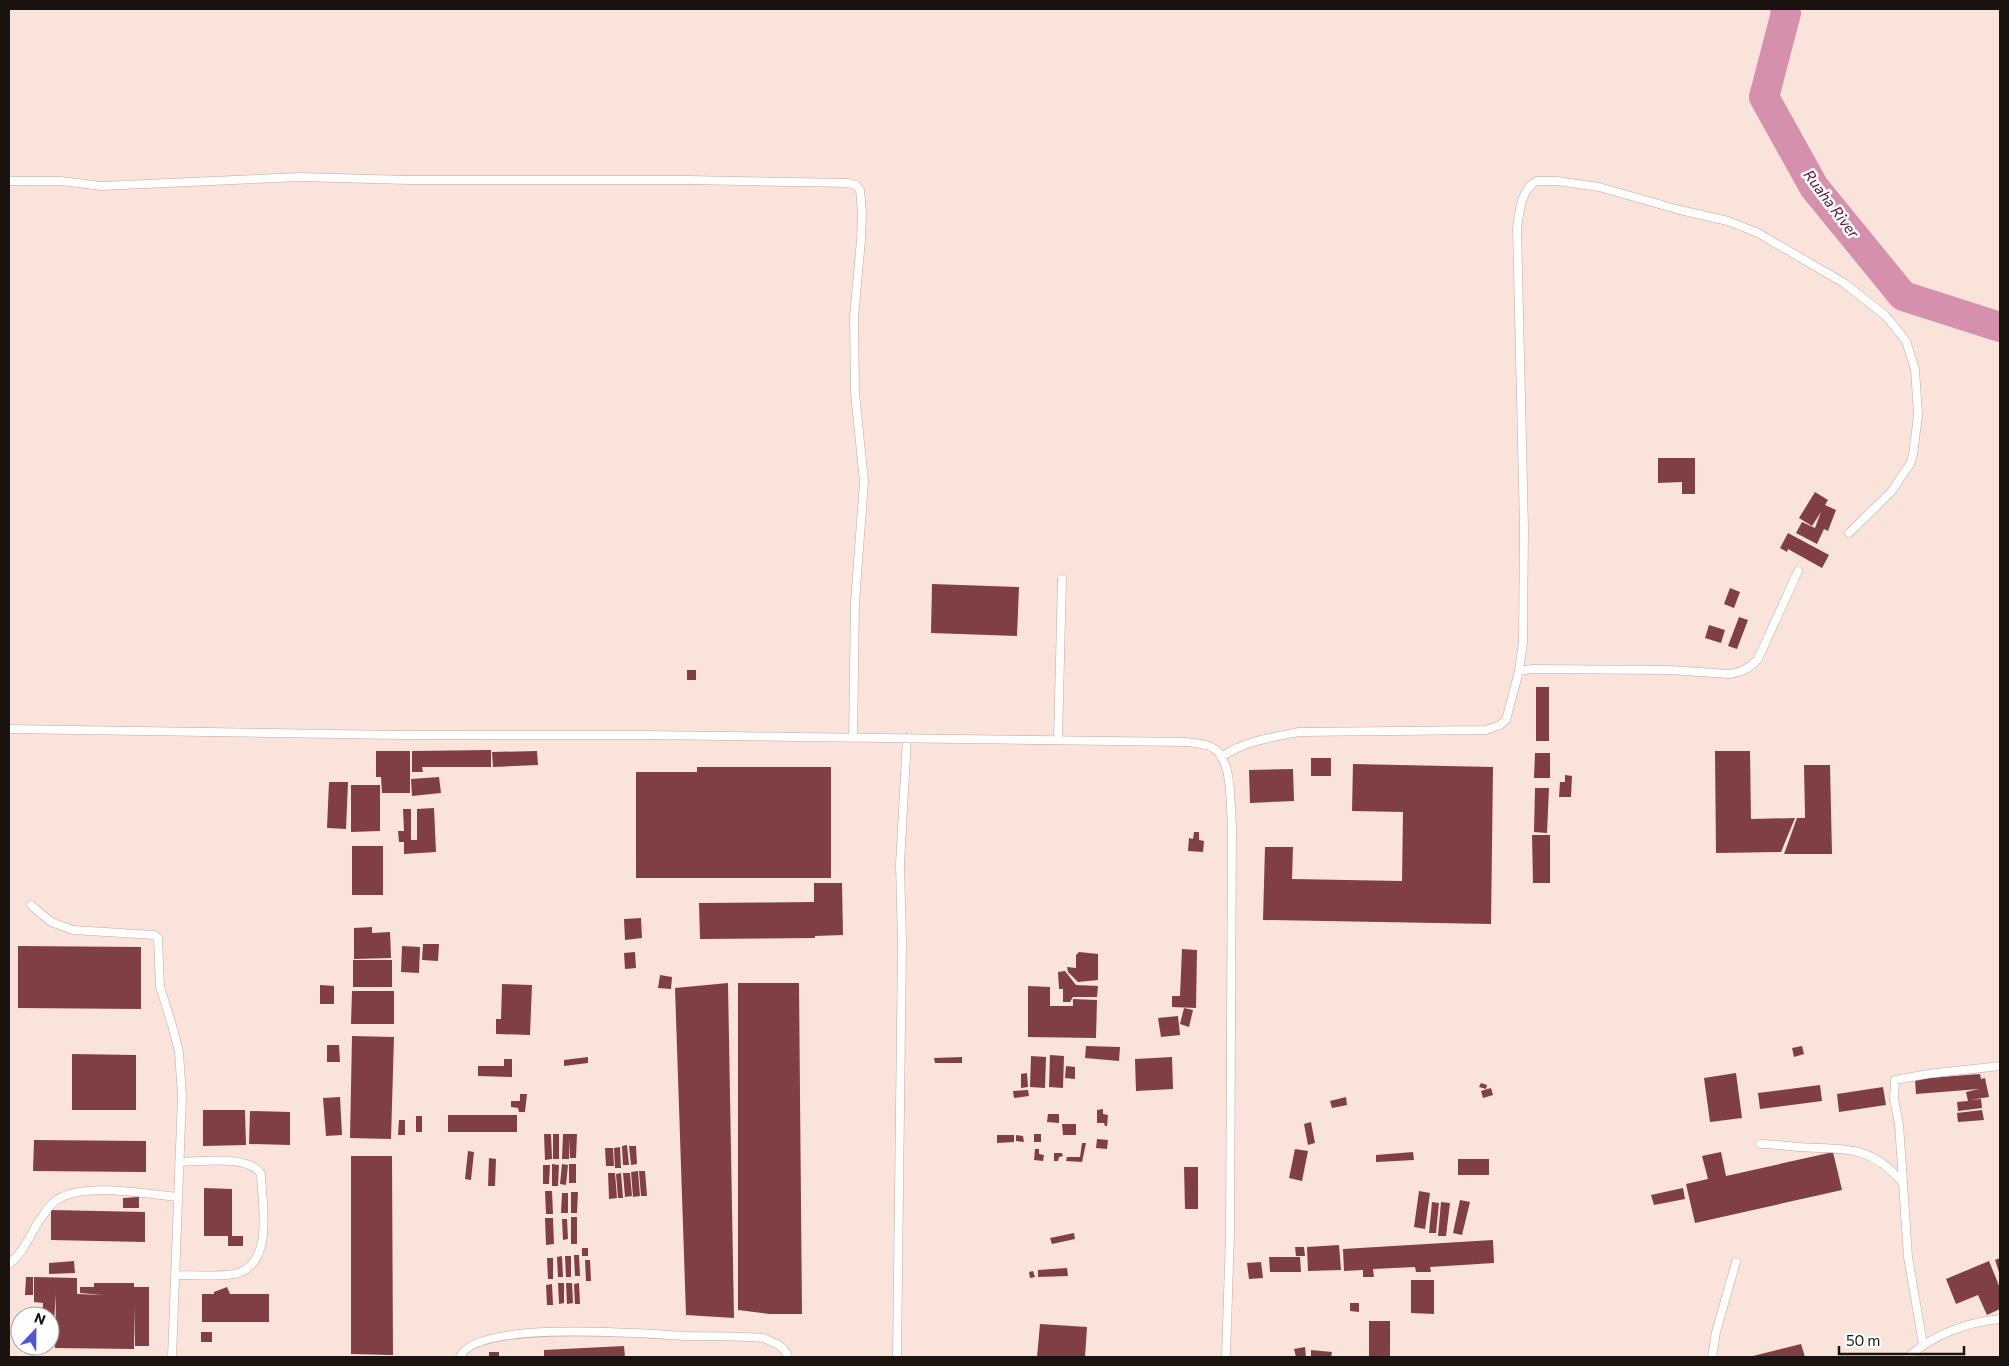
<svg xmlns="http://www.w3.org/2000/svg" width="2009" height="1366" font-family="Commissioner,sans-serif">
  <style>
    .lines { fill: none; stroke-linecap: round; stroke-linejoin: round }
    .river { stroke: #d490ad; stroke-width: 30 }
    .building { fill: #803f44 }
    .lane-casing { stroke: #bfa9a1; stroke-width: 9 }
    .lane { stroke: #fff; stroke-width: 8 }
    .labels { text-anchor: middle; stroke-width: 5; stroke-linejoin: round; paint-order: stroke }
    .water-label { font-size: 15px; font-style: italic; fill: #5d0d3a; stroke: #fff }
  </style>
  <rect width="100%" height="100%" fill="#fae3da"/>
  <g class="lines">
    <path class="river" d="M1785 9 1786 13 1764 97 1814 187 1903 296 2000 327"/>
  </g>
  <path class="building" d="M1658 458H1695V494H1682V482L1658 483Z
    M1815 492 1828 500 1825 505 1836 510 1828 531 1824 529 1817 544 1796 533 1802 522 1815 528 1821 512 1812 526 1799 518Z
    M1788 533 1829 555 1822 568 1788 549 1787 552 1780 548Z
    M932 584 1019 587 1017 636 931 633Z
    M1730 588 1740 592 1734 608 1724 604Z
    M1739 617 1748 620 1737 649 1728 646Z
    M1709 625 1725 630 1721 643 1705 638Z
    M687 670H696V680H687Z
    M1536 687H1549V741H1536Z
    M491 750V767H422L423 772H412V751Z
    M376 751H410V793H382L381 777H376Z
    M537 751 538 765 493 767 492 752Z
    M1715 751H1750L1751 819 1795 818 1781 852 1716 853Z
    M1535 753H1550V778H1534Z
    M1311 758H1331V776H1311Z
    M1353 764 1493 767 1491 924 1263 920 1265 847H1293L1292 879 1402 881 1403 812 1352 811Z
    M1804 765H1830L1832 854H1784L1797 818H1805Z
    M697 767H831V878H636V772H697Z
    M1293 769 1294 801 1250 803 1249 770Z
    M1565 775 1572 776 1571 797H1559L1560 782H1565Z
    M439 777 441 793 412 796 411 779Z
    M329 782H348L346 829 327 828Z
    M351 785H380V831L351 832Z
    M1535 788H1549L1547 833 1534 832Z
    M434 808 436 852 404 854V842H399L398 831H404L403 809H411V840H417V809Z
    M1194 832H1199V840L1204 841 1203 852 1188 851 1189 838 1193 839Z
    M1532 835H1550V883H1533Z
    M352 846H383V895H352Z
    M814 883H842L843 935 815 936V938L700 939 699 903 814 902Z
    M641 918 642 938 625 940 624 919Z
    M372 927V933L390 932 391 958 354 959V928Z
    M423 944H439L438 961 422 960Z
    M18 946 141 947V1009L18 1008Z
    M402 946 420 947 419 973 401 972Z
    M1182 949 1197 950 1196 1008 1172 1007V996H1180Z
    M635 952 636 968 625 969 624 953Z
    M1079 952 1098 954V980L1078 982 1068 972 1067 967 1076 968V955Z
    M353 960H392V987H353Z
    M1065 971 1076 985 1098 986 1097 997H1073L1070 1002H1063V989H1059L1058 972Z
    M660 975 672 977 671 989 658 988Z
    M728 983 734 1318 686 1315 675 988Z
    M738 983H799L802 1314H769L738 1310Z
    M502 984 532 985 530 1035 496 1034V1019H501Z
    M320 985 334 986V1004H320Z
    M1028 986 1050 987V1006H1073V999L1097 1000 1096 1038 1028 1037Z
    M352 991H394V1024H351Z
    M1184 1008 1193 1010 1189 1027 1180 1024Z
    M1178 1016 1180 1035 1161 1037 1158 1018Z
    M352 1036 394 1037 391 1139 350 1138Z
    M327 1045H339L340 1062H327Z
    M1086 1046 1120 1047 1119 1061 1085 1058Z
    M1802 1046 1804 1054 1794 1057 1792 1048Z
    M72 1054 136 1055V1110H72Z
    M1050 1055 1064 1056 1063 1088 1049 1087Z
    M1031 1056 1046 1057 1045 1088 1030 1087Z
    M588 1057V1063L564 1066V1060Z
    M962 1057V1063H935L934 1058Z
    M1172 1057 1173 1089 1136 1091 1135 1059Z
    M504 1059H512V1077L478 1076V1066H504Z
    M1066 1066 1075 1067V1079L1065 1078Z
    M1027 1073 1028 1087 1021 1088V1074Z
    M1736 1073 1742 1118 1710 1122 1704 1078Z
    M1980 1074 1981 1079 1985 1078 1989 1097 1970 1100 1981 1099 1982 1108 1958 1111 1957 1102 1968 1101 1966 1092 1979 1089 1916 1094 1915 1079Z
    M1481 1083 1487 1085 1486 1089 1479 1087Z
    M1820 1085 1822 1101 1760 1109 1758 1093Z
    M1883 1087 1886 1105 1839 1112 1837 1094Z
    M1491 1088 1493 1095 1483 1098 1481 1091Z
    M1028 1090 1029 1096 1014 1098 1013 1091Z
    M520 1094H527L525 1112H519L518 1108 511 1107V1101H520Z
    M340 1097 342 1135 326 1136 323 1098Z
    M1346 1097 1347 1105 1332 1108 1330 1101Z
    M1103 1109V1114L1108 1115 1107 1126H1105L1104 1123H1097V1110Z
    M203 1110H245L246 1145 203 1146Z
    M1982 1110 1984 1120 1958 1122 1957 1113Z
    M250 1111 290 1112V1145L249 1144Z
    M1048 1114H1059V1123L1047 1122Z
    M448 1115H517V1132H448Z
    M416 1116H422V1132H416Z
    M399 1120H405V1135H398Z
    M1311 1122 1315 1143 1308 1145 1304 1124Z
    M1062 1124H1076V1135H1063Z
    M544 1134H551L552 1159 545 1160Z
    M553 1134H559V1159H553Z
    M563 1134H577L576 1158H570V1138L569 1159H562Z
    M1034 1134H1041V1142H1034Z
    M997 1135H1014V1142L997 1143Z
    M1016 1135 1023 1136 1024 1142 1016 1141Z
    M1097 1139 1108 1140 1107 1149 1096 1148Z
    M34 1140 146 1141V1172L33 1171Z
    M1082 1143H1086L1082 1162 1066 1161 1067 1157H1080Z
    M627 1145 629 1165H623L622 1146Z
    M629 1146H636L637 1164 631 1165Z
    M620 1147 621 1168H615L614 1148Z
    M605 1148H613L614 1166H606Z
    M1035 1149H1039V1154L1044 1155 1043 1161 1034 1160Z
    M1295 1149 1308 1151 1302 1181 1289 1178Z
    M468 1151 474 1152 471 1180 465 1179Z
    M1413 1152 1414 1160 1376 1162V1155Z
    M1721 1152 1726 1176 1833 1152 1842 1190 1695 1223 1686 1184 1708 1179 1702 1156Z
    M1054 1153H1062L1063 1156 1059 1157 1058 1161H1054Z
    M351 1156H392L393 1355 351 1354Z
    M489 1158 496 1159 495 1186H488Z
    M1458 1159H1489V1175H1458Z
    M552 1164 559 1165 558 1186H552Z
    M562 1164 568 1165 566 1185 560 1184Z
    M569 1164H576V1183H569Z
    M543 1165H550L549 1184H543Z
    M1184 1167H1198V1209H1185Z
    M638 1171 640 1196 633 1197 631 1172Z
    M639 1171H645L647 1196H641Z
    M608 1173H615L617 1198 609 1199Z
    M621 1173 623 1198H618L616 1174Z
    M623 1173H630L632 1196 625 1197Z
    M204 1188 232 1189V1236H243V1246H228V1236H204Z
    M1683 1188 1685 1199 1654 1205 1651 1195Z
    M545 1191H552L553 1214H546Z
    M1419 1191 1430 1193 1425 1229 1414 1227Z
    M571 1192H578L577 1213H571Z
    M562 1193H568V1213H561Z
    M139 1197V1208H123V1198Z
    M1460 1200 1470 1202 1462 1235 1453 1233Z
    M1432 1202 1439 1203 1436 1233H1429Z
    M1441 1202 1450 1203 1446 1236H1438Z
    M51 1210 145 1212V1242L51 1240Z
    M571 1217H577V1244H571Z
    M545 1218H553L554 1244 546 1245Z
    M562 1219H567L568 1239 563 1240Z
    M1074 1233 1075 1239 1052 1244 1050 1238Z
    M1493 1240 1494 1263 1430 1267 1431 1272H1416L1415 1267 1373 1269 1374 1277H1363V1270L1344 1271 1343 1249Z
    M1339 1245 1341 1270 1308 1271 1307 1247Z
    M1295 1247H1304L1305 1256H1296Z
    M582 1248H588V1256H582Z
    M574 1255H579L580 1276H575Z
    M562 1256 563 1277H558L557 1257Z
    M565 1256H571V1277H566Z
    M1269 1257H1300L1301 1272H1270Z
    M547 1258H553V1279H548Z
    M2000 1258V1275L1995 1260Z
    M585 1260H590L591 1281H586Z
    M74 1261 75 1273 49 1274V1263Z
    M1989 1261 2000 1288V1309L1987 1315 1978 1295 1956 1304 1946 1279Z
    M1261 1262 1263 1278 1249 1279 1247 1263Z
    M1067 1268 1068 1276 1038 1277V1270Z
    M1033 1271 1035 1277 1030 1278 1029 1272Z
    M26 1277H33V1295H25Z
    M34 1277 77 1278V1294L104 1295 80 1293V1287H94V1283H134V1287H149V1346H135L134 1306V1349L55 1348 56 1294 54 1320H50V1316H42L43 1303 34 1302Z
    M1411 1280H1434V1314L1411 1313Z
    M558 1283H564V1303L559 1304Z
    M566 1283H572L573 1303 567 1304Z
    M579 1283 580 1304H575L574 1284Z
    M552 1284 553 1305H547L546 1285Z
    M227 1287 230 1294H269V1322H202V1294H214V1292Z
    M1350 1303H1359V1312L1350 1311Z
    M1369 1321H1390V1357H1369Z
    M1040 1324 1087 1327 1085 1357H1037Z
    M201 1332H212V1342H201Z
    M1801 1344 1805 1357H1749Z
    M624 1346 625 1357H544V1350Z
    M1305 1347 1306 1357H1296L1294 1349Z
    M1311 1350 1332 1352 1331 1357H1311Z
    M489 1352H499V1357H489Z"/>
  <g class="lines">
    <g class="lane-casing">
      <path id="lane" d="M9 181H61L101 186 300 177 408 180H688L848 183 856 185 860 190 862 213 861 240 854 317 855 393 864 482 855 602 853 738
        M1519 671 1532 669 1669 670 1729 674C1742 672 1750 668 1758 659L1798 571
        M9 729 402 735H644L1186 742C1195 743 1205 743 1213 748 1233 759 1230 805 1232 826L1230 1233 1226 1357
        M1058 740 1062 579
        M1221 757C1244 741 1273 737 1299 732L1486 730 1500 725 1506 720 1519 671 1523 642 1524 528 1517 228C1520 210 1520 192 1536 181H1557L1599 187 1680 210 1728 221 1758 233 1844 283 1886 316 1906 341 1915 369 1918 415 1913 455 1910 464 1891 492 1849 533
        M31 905 51 922 73 930 154 935 158 938 160 987 172 1025 179 1052 182 1096 172 1357
        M1760 1144C1773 1144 1786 1146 1799 1147 1843 1150 1870 1144 1901 1181
        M9 1264C26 1251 31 1230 44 1214 47 1209 52 1203 57 1200 83 1182 147 1194 178 1197
        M175 1275C194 1275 215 1277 234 1274 275 1266 262 1204 261 1174 248 1154 201 1162 179 1162
        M1923 1344 1908 1257 1899 1124 1894 1099 1895 1080 1928 1074 2000 1066
        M460 1357C476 1319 649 1334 687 1336 712 1336 738 1336 763 1338 774 1342 785 1346 788 1357
        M897 1357 902 943 900 864 907 738
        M1712 1357 1716 1332 1736 1262
        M1908 1357C1933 1335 1967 1322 2000 1319"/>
    </g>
    <use href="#lane" class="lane"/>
  </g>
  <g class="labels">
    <g class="water-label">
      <text transform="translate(1831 204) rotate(53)" y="5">Ruaha River</text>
    </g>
  </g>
  <rect width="2009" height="1366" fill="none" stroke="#1a1310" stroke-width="20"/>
  <g transform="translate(35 1331) rotate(22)"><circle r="24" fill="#ffffff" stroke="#a3a19f"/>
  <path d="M0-4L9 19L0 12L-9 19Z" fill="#5357cd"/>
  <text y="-8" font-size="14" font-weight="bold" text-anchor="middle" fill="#1a1310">N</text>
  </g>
  <path d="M1839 1346v8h125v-8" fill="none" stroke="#1a1310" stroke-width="2.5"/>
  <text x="1846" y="1346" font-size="15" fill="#1a1310" stroke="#ffffff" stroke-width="4" paint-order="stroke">50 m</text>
</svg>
